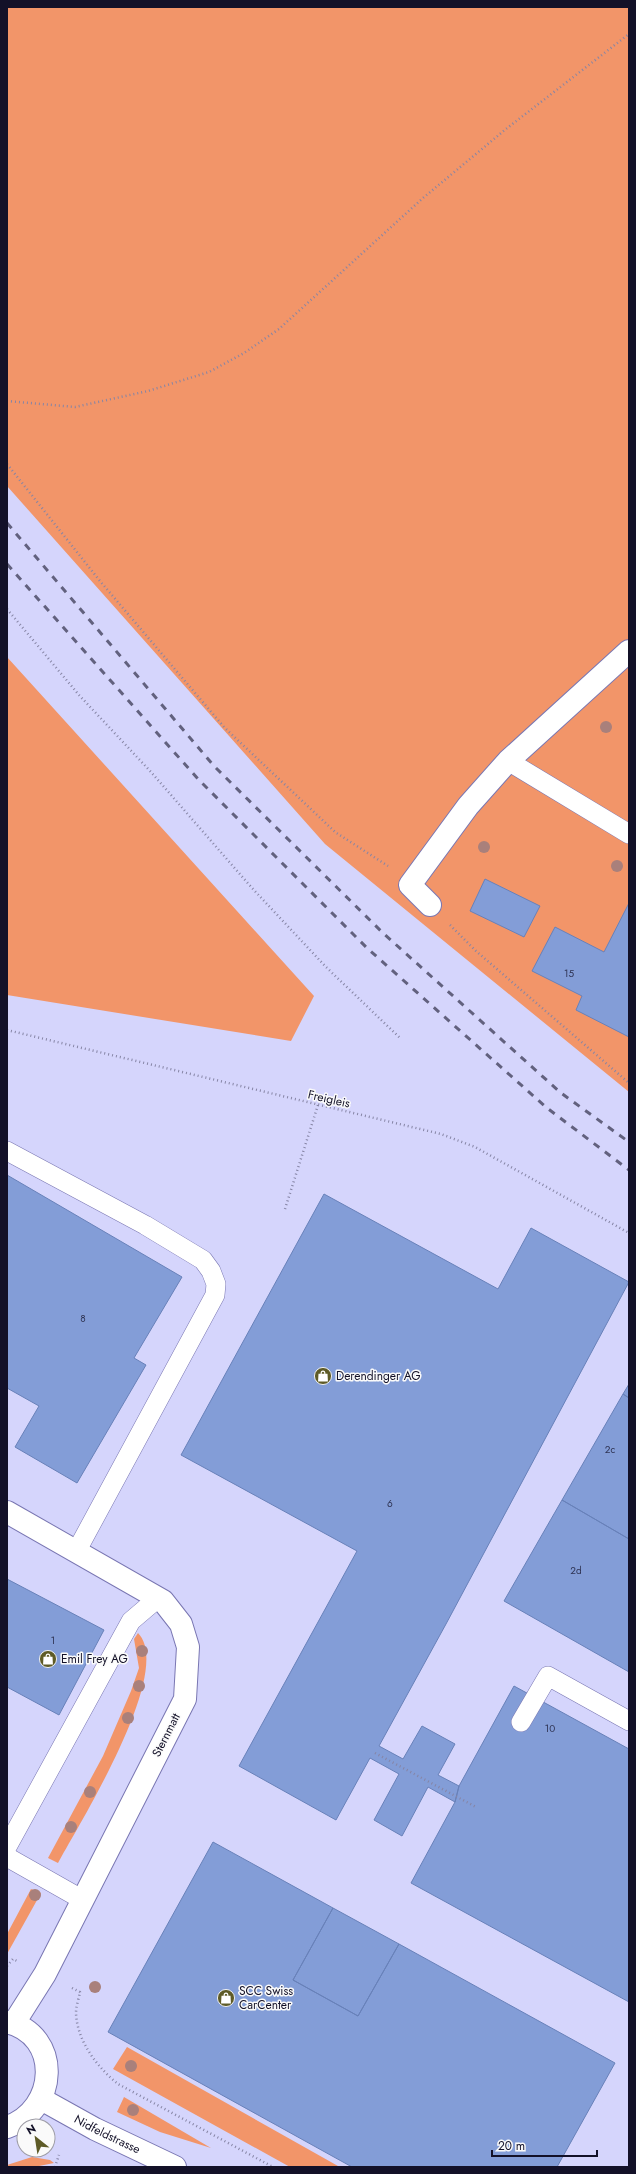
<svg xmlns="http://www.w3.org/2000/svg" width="636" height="2174" font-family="Jost,sans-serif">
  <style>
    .green { fill: #f29569 }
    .building { fill: #839dd7; stroke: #6881b9 }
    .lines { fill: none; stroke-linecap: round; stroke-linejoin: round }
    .lane-casing { stroke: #7976b2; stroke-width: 20 }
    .street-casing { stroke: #7976b2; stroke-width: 24 }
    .secondary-casing { stroke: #7976b2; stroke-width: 24 }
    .path { stroke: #8685a5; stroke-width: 2.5; stroke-dasharray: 1 3; stroke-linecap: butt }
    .lane { stroke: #fff; stroke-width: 19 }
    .street { stroke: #fff; stroke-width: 22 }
    .secondary { stroke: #fff; stroke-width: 22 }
    .rail { stroke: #62617e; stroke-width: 3; stroke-dasharray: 7 7; stroke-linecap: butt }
    .tree { fill: #a9807b }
    .labels { text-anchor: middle; stroke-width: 3; stroke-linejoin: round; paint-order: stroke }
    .number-label { font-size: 10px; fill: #2f3454 }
    .street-label { font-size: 12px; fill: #131128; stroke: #fafafa }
    .poi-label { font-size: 12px; fill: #131128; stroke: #fafafa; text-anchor: start }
  </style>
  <rect width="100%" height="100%" fill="#d5d5fc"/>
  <path class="green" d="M7 7H629V1092L325 844 7 486Z
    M7 657 314 996 291 1041 7 995Z
    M138 1633C175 1671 79 1824 58 1863L48 1858 103 1756 131 1691 139 1668 134 1639Z
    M31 1889 41 1893 7 1954V1934Z
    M127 2047 338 2166 340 2167H290L113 2069Z
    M124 2097 211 2148 160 2132 117 2112Z
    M32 2157 50 2160 54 2163 34 2167H7V2165Z"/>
  <path class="building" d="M485 879 540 906 524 937 470 911Z
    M629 903V1037L576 1010 582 996 532 971 555 927 604 952Z
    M7 1175 182 1277 134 1358 146 1365 77 1483 15 1447 39 1406 7 1388Z
    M324 1194 498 1289 531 1228 629 1282 446 1624 379 1746 403 1759 422 1726 455 1744 438 1775 459 1786 455 1802 428 1787 402 1836 374 1820 399 1774 370 1758 336 1820 239 1766 357 1551 181 1455Z
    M629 1384V1398L623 1394Z
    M623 1394 629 1398V1539L562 1500Z
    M562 1500 629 1539V1672L504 1601Z
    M7 1579 104 1630 59 1715 7 1687Z
    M514 1686 629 1749V2002L411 1883 455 1802 459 1786Z
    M213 1842 333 1908 293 1980 358 2016 399 1944 615 2063 557 2167H352L108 2032Z
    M333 1908 399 1944 358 2016 293 1980Z"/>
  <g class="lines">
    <g class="lane-casing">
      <path id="lane" d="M508 761 629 834
        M7 1151 145 1225 203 1260 211 1271 216 1284 215 1295 76 1552
        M521 1722 548 1676 629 1721
        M7 1847 131 1621 158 1598
        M7 1857 83 1900"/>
    </g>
    <g class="street-casing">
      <path id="street" d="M430 905 410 885 468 806 508 761 629 651
        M7 1512 163 1601 181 1624 188 1647 185 1699 45 1974 14 2023"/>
    </g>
    <g class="secondary-casing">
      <g id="secondary">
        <path d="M7 2022C62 2035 58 2110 7 2127"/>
        <path id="s1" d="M41 2099 95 2129 175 2167"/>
      </g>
    </g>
    <path class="path" d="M7 401 75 407 148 391 209 372 244 353 279 329 423 198 506 129 629 34
      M7 464 100 581 224 727 335 832 388 866
      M7 609 79 695 151 772 252 888 326 967 400 1038
      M450 925 476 951 629 1083
      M7 1030 441 1134 475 1147 629 1233
      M285 1209 318 1105
      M375 1753 476 1807
      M7 1966 13 1959 17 1961
      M72 1988 80 1992C79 1998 76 2006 76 2013 77 2041 97 2067 118 2084L273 2167
      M55 2167 59 2155"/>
    <use href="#lane" class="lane"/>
    <use href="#street" class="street"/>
    <use href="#secondary" class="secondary"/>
    <path class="rail" d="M7 523 214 766 383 933 561 1093 629 1142
      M7 564 198 779 367 948 547 1108 629 1170"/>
  </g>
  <g class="tree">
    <circle cx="606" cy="727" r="6"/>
    <circle cx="484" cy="847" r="6"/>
    <circle cx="617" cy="866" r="6"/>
    <circle cx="142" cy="1651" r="6"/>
    <circle cx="139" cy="1686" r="6"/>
    <circle cx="128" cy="1718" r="6"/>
    <circle cx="90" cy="1792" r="6"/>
    <circle cx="71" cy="1827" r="6"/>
    <circle cx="35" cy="1895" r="6"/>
    <circle cx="95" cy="1987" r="6"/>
    <circle cx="131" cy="2066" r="6"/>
    <circle cx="133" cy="2110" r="6"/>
  </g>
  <defs>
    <g id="shop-disc" transform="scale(0.9)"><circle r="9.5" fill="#5e5b27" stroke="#fafafa"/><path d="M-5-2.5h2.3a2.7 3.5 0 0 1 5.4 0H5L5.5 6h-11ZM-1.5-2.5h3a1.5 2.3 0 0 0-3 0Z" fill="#fff"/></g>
  </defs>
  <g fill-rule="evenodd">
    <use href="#shop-disc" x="323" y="1376"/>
    <use href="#shop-disc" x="48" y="1659"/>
    <use href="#shop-disc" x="226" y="1998"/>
  </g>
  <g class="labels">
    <g class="number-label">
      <text x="569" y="977">15</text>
      <text x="83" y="1322">8</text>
      <text x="610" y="1453">2c</text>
      <text x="390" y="1507">6</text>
      <text x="576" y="1574">2d</text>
      <text x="53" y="1644">1</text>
      <text x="550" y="1732">10</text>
    </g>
    <g class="street-label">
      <text transform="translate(329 1099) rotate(13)" y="4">Freigleis</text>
      <text transform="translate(166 1735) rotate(-63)" y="4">Sternmatt</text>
      <text dy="4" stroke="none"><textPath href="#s1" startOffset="75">Nidfeldstrasse</textPath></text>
    </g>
    <g class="poi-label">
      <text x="336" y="1380">Derendinger AG</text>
      <text x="61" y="1663">Emil Frey AG</text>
      <text x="239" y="1995">SCC Swiss<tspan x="239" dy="14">CarCenter</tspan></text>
    </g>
  </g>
  <rect width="636" height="2174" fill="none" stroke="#131128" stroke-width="16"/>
  <g transform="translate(36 2138) rotate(330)"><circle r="19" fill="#fafafa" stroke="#9e9da6"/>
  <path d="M0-3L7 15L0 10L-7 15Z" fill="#5e5b27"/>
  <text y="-6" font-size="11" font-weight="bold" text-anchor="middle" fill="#131128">N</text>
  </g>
  <path d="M492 2150v6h105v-6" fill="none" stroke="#131128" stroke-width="2"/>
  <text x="498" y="2150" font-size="12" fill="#131128" stroke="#fafafa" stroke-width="3" paint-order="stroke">20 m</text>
</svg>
